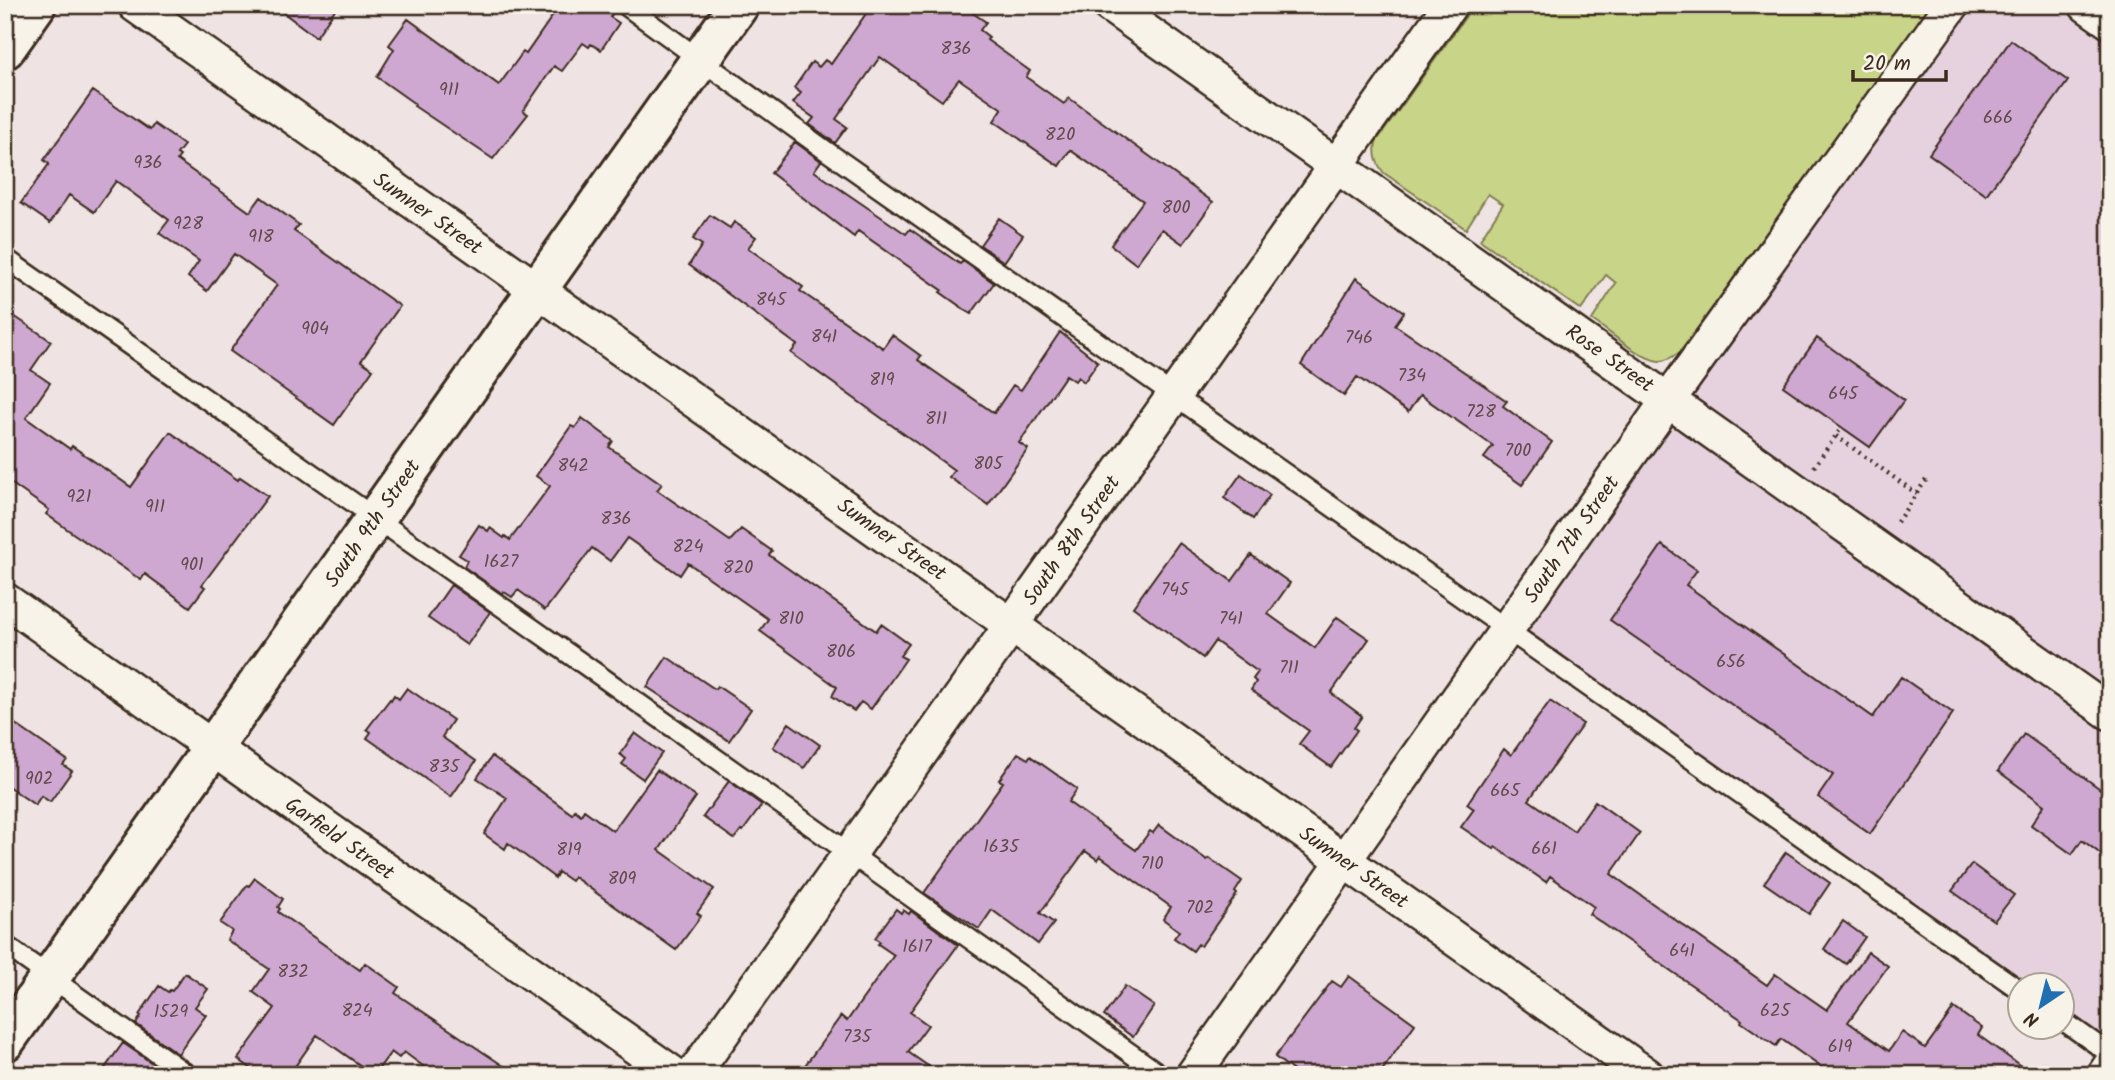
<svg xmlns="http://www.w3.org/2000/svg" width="2115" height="1080" font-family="Kalam,sans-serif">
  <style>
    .built { fill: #e5d2de }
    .green { fill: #c8d488; stroke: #827f53; stroke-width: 2 }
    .building { fill: #cea8d1; stroke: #3b2a1e; stroke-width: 2 }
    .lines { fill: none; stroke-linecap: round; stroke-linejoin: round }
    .lane-casing { stroke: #3b2a1e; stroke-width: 23 }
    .street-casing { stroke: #3b2a1e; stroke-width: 38 }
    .primary-casing { stroke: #3b2a1e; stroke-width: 44 }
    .path { stroke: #3b2a1e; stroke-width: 4.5; stroke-dasharray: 2 5; stroke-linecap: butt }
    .lane { stroke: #f7f3e8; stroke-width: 18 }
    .street { stroke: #f7f3e8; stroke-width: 33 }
    .primary { stroke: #f7f3e8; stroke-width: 38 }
    .labels { text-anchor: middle; stroke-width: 5; stroke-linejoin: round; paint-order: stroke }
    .number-label { font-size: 18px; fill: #604a4b }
    .street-label { font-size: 21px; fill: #3b2a1e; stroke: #f7f3e8 }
  </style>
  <rect width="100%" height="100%" fill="#efe4e3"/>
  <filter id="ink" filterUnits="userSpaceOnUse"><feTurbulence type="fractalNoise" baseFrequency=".0143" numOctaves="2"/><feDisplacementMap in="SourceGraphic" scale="14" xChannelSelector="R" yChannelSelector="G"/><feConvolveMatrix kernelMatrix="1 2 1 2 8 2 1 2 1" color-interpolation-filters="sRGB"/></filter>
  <g filter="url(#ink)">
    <path class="built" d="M1952 5H2110V1054L2063 1020 2062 986H2021L1507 629Z"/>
    <path class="green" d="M1474 5H1934L1680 352C1674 356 1667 361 1660 361 1644 362 1606 329 1592 320L1616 283 1606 275 1581 310 1480 240 1503 204 1488 194 1466 229 1384 173C1376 163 1374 155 1376 142Z"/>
    <path class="building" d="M273 5H338L316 37Z
      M560 5H614L615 10 610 17 619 23 601 50 591 44 589 47 583 43 562 71 554 66 523 111 528 114 493 159 414 106 415 104 377 77 394 49 389 45 408 19 499 85 523 52 526 54Z
      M872 5H961L986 22 980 30 989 37 987 40 1030 71 1026 77 1064 104 1069 98 1213 202 1183 244 1162 229 1136 264 1111 245 1143 201 1070 150 1059 166 994 121 1002 109 959 79 942 101 880 57 836 119 847 127 835 143 809 124 814 118 793 103 801 93 794 88 812 62 819 67 825 60 831 64Z
      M2011 40 2068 81 1986 195 1929 154Z
      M93 91 150 130 154 124 184 145 177 154 180 156 177 160 250 212 261 197 299 225 294 231 400 306 361 361 373 369 334 425 230 351 277 285 234 254 207 291 188 277 199 261 159 233 169 220 116 181 94 212 69 195 50 223 21 203 49 164 44 160Z
      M795 142 821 161 814 171 906 234 910 229 960 264 963 261 994 283 971 314 940 292 942 290 858 231 854 237 771 173Z
      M710 215 730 228 734 222 756 237 748 248 803 287 800 291 883 348 892 335 921 356 918 360 994 413 1013 385 1021 390 1060 332 1098 362 1084 382 1078 377 1075 381 1066 375 1019 443 1028 449 988 505 949 477 954 470 791 353 797 345 689 265 702 245 693 239Z
      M999 218 1023 235 1004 262 980 245Z
      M1356 278 1404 312 1395 325 1507 401 1503 406 1552 442 1522 485 1484 458 1493 446 1420 395 1408 412 1357 377 1344 396 1301 365Z
      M5 310 51 341 31 370 50 383 26 418 70 449 72 446 131 487 170 432 238 480 240 477 268 496 202 585 205 587 190 607 145 574 141 580 74 534 46 514 49 510 5 479Z
      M1817 338 1904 400 1870 447 1783 386Z
      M582 418 613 441 609 447 662 484 657 490 730 541 741 529 772 551 769 555 876 631 881 624 909 644 900 656 906 659 871 709 861 702 854 711 832 696 837 687 760 631 768 619 688 563 680 575 627 538 610 561 592 548 545 610 518 590 512 597 504 592 503 594 464 567 467 560 459 555 479 525 488 531 490 528 504 538 505 536 510 540 550 486 536 476 571 426 575 428Z
      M1241 474 1270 495 1253 519 1224 498Z
      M1179 543 1232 581 1251 555 1290 583 1268 614 1315 648 1337 617 1369 639 1331 693 1362 716 1354 728 1357 730 1331 767 1299 744 1309 731 1251 690 1256 682 1253 679 1258 672 1215 641 1203 658 1133 607Z
      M1662 545 1697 570 1686 585 1873 717 1901 677 1953 713 1870 834 1818 797 1833 775 1610 620Z
      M451 585 490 612 467 645 428 618Z
      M667 657 715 689 717 686 751 709 729 741 647 687Z
      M407 688 453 720 442 737 476 761 451 797 367 738 371 732 367 729 390 699 391 700 394 695 399 699Z
      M1550 701 1583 724 1529 800 1574 831 1595 801 1640 833 1611 874 1767 985 1775 974 1827 1010 1868 952 1888 966 1848 1022 1889 1051 1902 1032 1925 1048 1954 1008 1982 1028 1978 1035 2033 1075H1832L1781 1039 1776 1046 1741 1022 1742 1020 1589 914 1594 907 1550 876 1546 882 1495 847 1494 849 1461 827 1474 809 1467 804 1504 749 1511 755Z
      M5 717 67 760 63 765 72 771 50 802 41 796 35 805 5 784Z
      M789 723 820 745 804 768 773 747Z
      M635 733 662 753 643 779 622 764 626 759 620 754Z
      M2024 734 2110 796V861L2082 840 2072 854 2031 825 2044 805 1998 771Z
      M1018 753 1028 759 1030 756 1077 789 1068 802 1136 850 1150 831 1153 833 1159 825 1207 860 1209 858 1242 881 1235 892 1237 894 1201 946 1198 944 1193 951 1174 938 1179 931 1163 919 1171 907 1100 856 1098 860 1085 851 1040 913 1054 923 1038 944 992 910 979 929 924 893 1003 782 999 780Z
      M492 756 572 814 575 810 581 815 584 810 613 831 657 770 696 797 659 850 714 889 697 913 701 916 676 950 574 877 571 881 558 872 555 878 508 843 505 849 484 834 507 798 477 778Z
      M729 781 762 805 743 831 741 830 734 839 703 817Z
      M1786 852 1830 883 1809 914 1764 883Z
      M1972 864 2014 895 1994 921 1952 891Z
      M255 878 283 899 278 907 280 909 278 912 360 970 365 963 399 987 395 993 517 1075H435L404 1052 399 1058 391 1052 374 1075 317 1035 289 1075H260L238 1059 275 1008 253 992 269 969 227 940 232 931 220 923 247 885 249 886Z
      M896 909 901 913 903 910 909 914 911 911 958 945 910 1012 928 1025 908 1052 941 1075H798L841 1016 847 1021 894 955 878 944 880 942 875 938Z
      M1843 921 1865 937 1846 964 1824 949Z
      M185 973 208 989 195 1007 206 1015 178 1054 136 1024 141 1016 139 1015 159 986 168 992 170 990 172 991Z
      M1349 976 1415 1024 1379 1075H1299L1275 1057 1332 981 1341 987Z
      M1125 986 1154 1006 1133 1037 1104 1016Z
      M123 1043 165 1072 163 1075H100Z"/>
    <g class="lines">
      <g class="lane-casing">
        <path id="lane" d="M625 5 825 150 2021 991
          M5 258 606 680 1161 1075
          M5 945 188 1075
          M2062 1020 2110 1054"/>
      </g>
      <g class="street-casing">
        <path id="street" d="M135 5 1647 1075
          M1109 5 2110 713
          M2086 5 2110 22
          M5 600 675 1075
          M693 1075 1450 5
          M1193 1075 1669 399 1952 5
          M2104 1075 2110 1066"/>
      </g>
      <g class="primary-casing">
        <path id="primary" d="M5 49 36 5
          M5 1041 739 5"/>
      </g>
      <path class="path" d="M1836 436 1917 494
        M1814 467 1842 427
        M1897 522 1928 477"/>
      <use href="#lane" class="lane"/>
      <use href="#street" class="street"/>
      <use href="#primary" class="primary"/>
    </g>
  </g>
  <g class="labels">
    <g class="number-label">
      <text x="956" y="54">836</text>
      <text x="449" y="95">911</text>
      <text x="1998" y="123">666</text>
      <text x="1060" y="140">820</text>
      <text x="148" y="168">936</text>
      <text x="1176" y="213">800</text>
      <text x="188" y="229">928</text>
      <text x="261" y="242">918</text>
      <text x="771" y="305">845</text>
      <text x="315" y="334">904</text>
      <text x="824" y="342">841</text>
      <text x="1359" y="343">746</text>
      <text x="1412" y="381">734</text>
      <text x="882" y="385">819</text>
      <text x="1843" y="399">645</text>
      <text x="1481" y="417">728</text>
      <text x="936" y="424">811</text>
      <text x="1518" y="456">700</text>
      <text x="988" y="469">805</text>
      <text x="573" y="471">842</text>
      <text x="79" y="502">921</text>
      <text x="155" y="512">911</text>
      <text x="616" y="524">836</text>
      <text x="688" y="552">824</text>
      <text x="501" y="567">1627</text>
      <text x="192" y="570">901</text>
      <text x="738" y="573">820</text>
      <text x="1175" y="595">745</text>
      <text x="791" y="624">810</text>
      <text x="1231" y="624">741</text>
      <text x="841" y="657">806</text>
      <text x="1731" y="667">656</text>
      <text x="1289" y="673">711</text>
      <text x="444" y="772">835</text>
      <text x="39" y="784">902</text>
      <text x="1505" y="796">665</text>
      <text x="1001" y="852">1635</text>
      <text x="1544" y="854">661</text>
      <text x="569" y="855">819</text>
      <text x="1152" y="869">710</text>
      <text x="622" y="884">809</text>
      <text x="1200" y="913">702</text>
      <text x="917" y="952">1617</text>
      <text x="1682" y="956">641</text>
      <text x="293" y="977">832</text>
      <text x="357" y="1016">824</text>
      <text x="1775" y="1016">625</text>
      <text x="171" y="1017">1529</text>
      <text x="857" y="1042">735</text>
      <text x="1840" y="1052">619</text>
    </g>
    <g class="street-label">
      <text transform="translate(428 213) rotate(35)" y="7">Sumner Street</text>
      <text transform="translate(1610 358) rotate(35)" y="7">Rose Street</text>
      <text transform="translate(372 523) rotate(-55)" y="7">South 9th Street</text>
      <text transform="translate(892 539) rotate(35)" y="7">Sumner Street</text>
      <text transform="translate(1571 539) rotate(-55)" y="7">South 7th Street</text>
      <text transform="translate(1071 540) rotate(-55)" y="7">South 8th Street</text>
      <text transform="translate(340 838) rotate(35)" y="7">Garfield Street</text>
      <text transform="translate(1354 867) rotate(35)" y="7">Sumner Street</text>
    </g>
  </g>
  <rect width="2115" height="1080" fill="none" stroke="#f7f3e8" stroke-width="28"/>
  <rect x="14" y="14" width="2087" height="1052" fill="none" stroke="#3b2a1e" stroke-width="2.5" filter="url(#ink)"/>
  <g transform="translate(2041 1006) rotate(215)"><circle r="33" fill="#f7f3e8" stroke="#aca397" stroke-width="2"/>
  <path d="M0-5L12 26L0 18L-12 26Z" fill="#1f6fb2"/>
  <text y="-10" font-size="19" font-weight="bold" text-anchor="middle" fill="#3b2a1e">N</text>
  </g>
  <path d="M1853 70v10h93v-10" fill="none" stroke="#3b2a1e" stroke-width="3.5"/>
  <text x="1863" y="70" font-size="21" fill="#3b2a1e" stroke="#f7f3e8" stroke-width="5" paint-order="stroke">20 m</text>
</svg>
